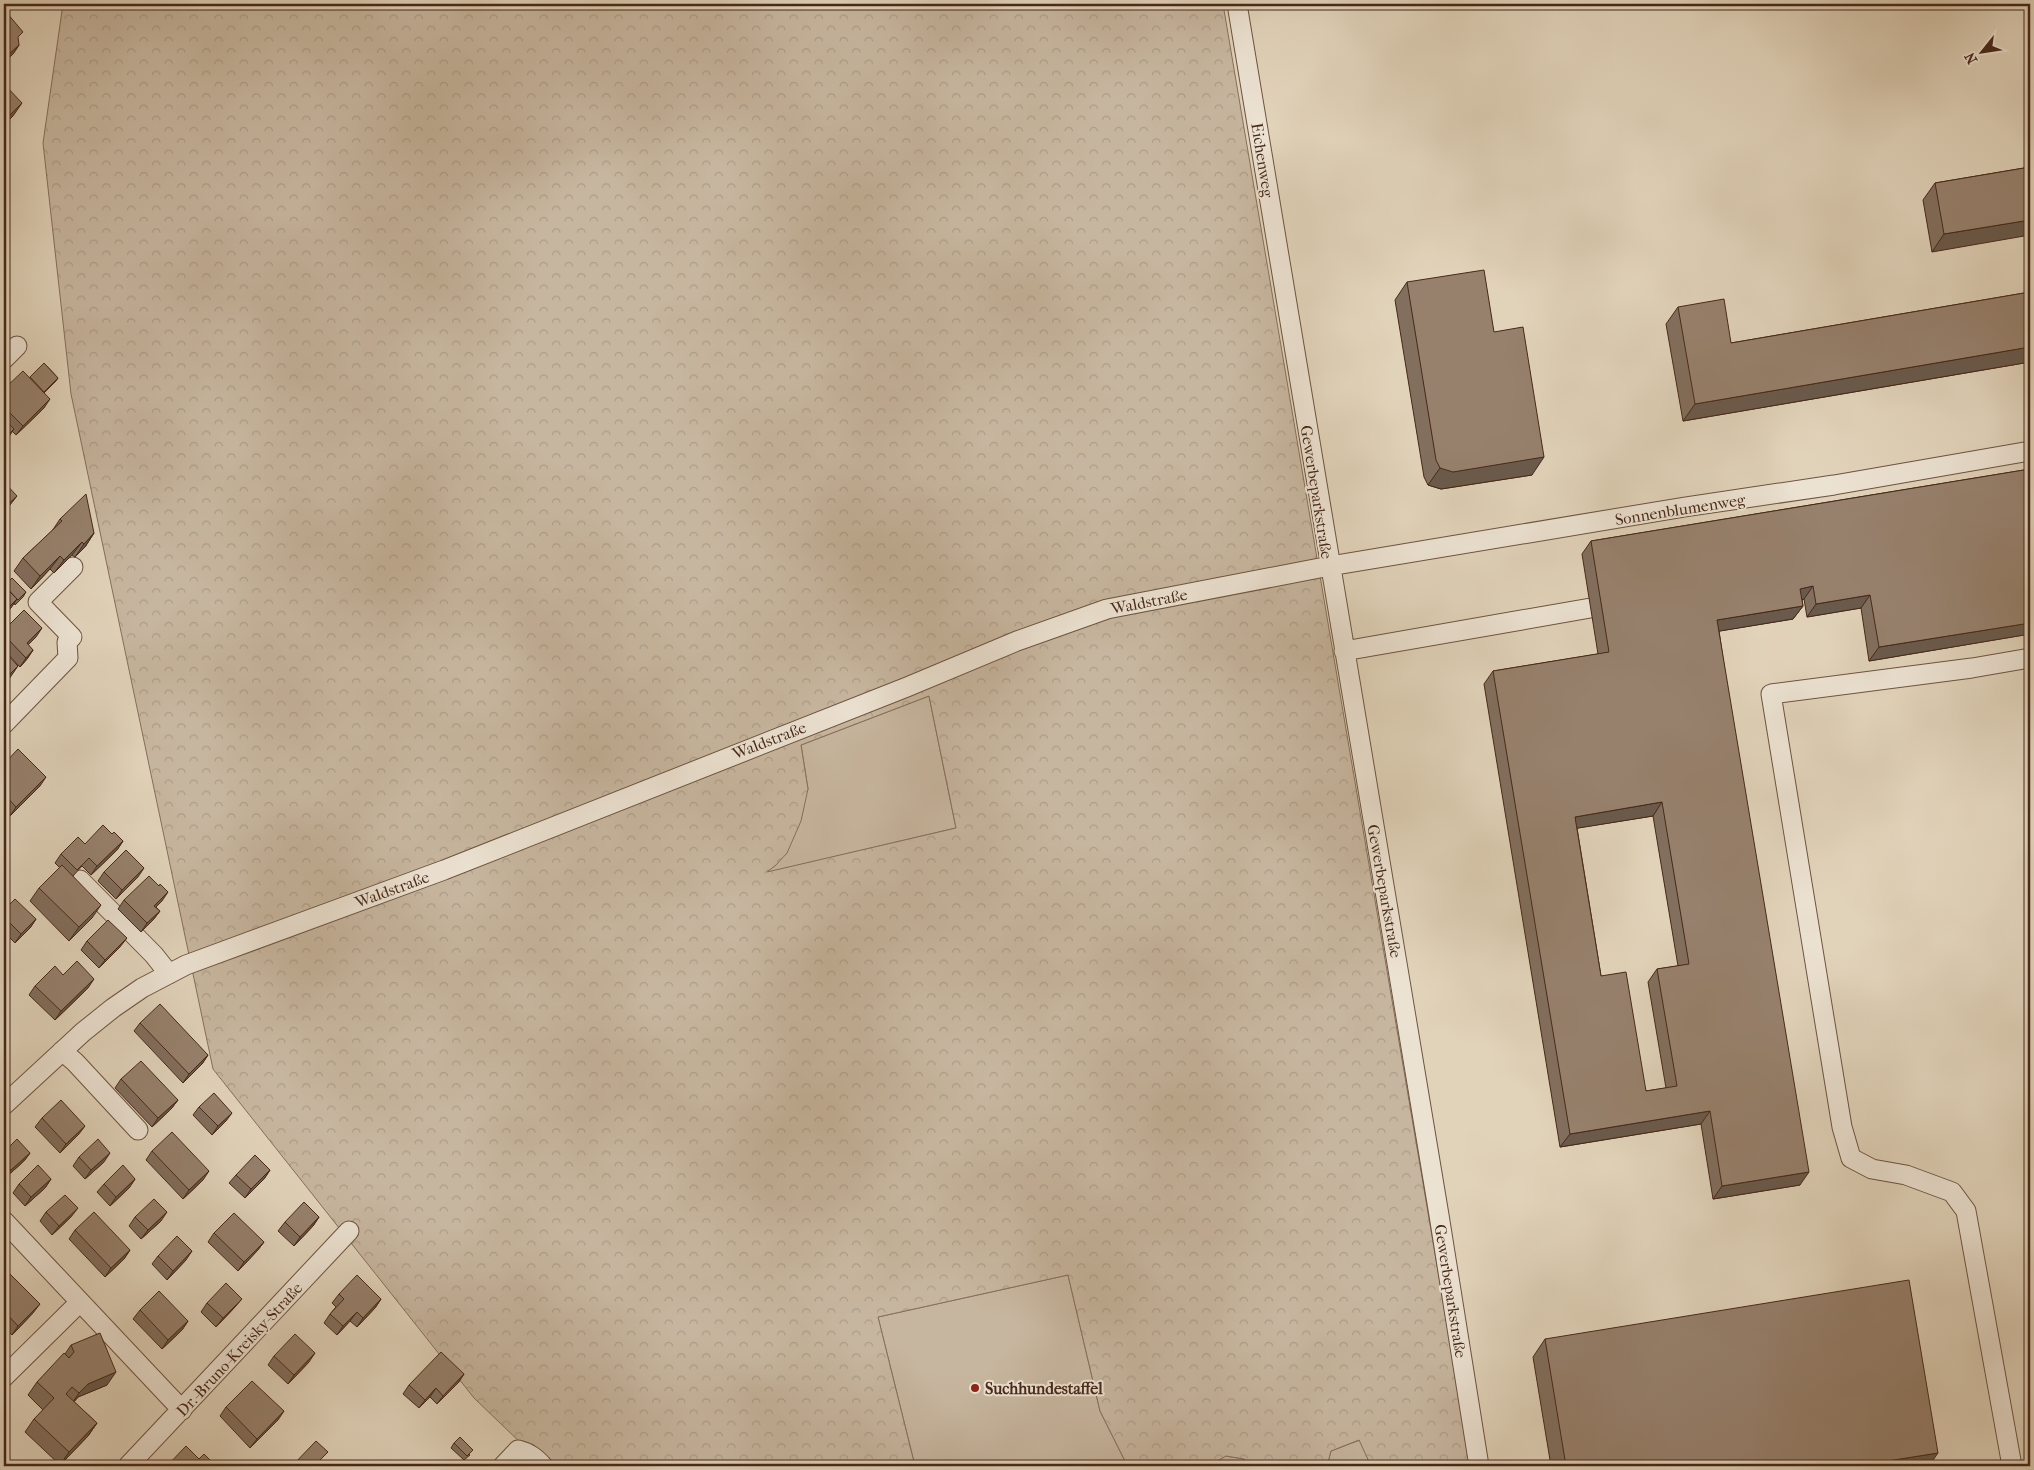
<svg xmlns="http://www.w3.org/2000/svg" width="2034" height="1470" font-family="'IM FELL French Canon',serif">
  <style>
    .grass { fill: #c7b69f; stroke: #876f5c }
    .forest { fill: url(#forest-crowns); stroke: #876f5c; fill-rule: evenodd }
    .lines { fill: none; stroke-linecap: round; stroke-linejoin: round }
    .minor-casing { stroke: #6e5341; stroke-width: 21 }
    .minor { stroke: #ece2d2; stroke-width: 19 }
    .wall { fill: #826f5e; stroke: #472819; fill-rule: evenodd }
    .shaded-wall { fill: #6a5a4c; stroke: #472819 }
    .building { fill: #97816d; stroke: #472819; fill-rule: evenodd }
    .poi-dot { fill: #8f2418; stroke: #ece2d2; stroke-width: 2 }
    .labels { text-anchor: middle; stroke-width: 4; stroke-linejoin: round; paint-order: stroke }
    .street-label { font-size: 16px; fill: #472819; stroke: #ece2d2 }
    .poi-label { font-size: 16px; font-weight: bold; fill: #472819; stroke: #ece2d2; text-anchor: start }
  </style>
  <defs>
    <pattern id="forest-crowns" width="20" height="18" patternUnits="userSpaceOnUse" patternTransform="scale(1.25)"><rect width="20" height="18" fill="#c7b69f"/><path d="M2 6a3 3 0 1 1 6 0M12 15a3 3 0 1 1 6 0" fill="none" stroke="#ac9c88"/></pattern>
  </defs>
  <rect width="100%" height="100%" fill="#e1d3ba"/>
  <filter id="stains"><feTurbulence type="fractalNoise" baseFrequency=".004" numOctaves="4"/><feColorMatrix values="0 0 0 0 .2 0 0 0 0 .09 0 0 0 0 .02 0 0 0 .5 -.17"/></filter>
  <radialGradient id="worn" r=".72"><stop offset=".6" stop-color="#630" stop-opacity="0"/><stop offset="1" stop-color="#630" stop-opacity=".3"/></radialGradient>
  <path class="grass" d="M929 696 956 828 765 873 776 865 808 789 801 745Z
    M1068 1275 1100 1411 1126 1463 1140 1466H915L878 1317Z
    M1360 1440 1371 1466H1327L1331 1451Z
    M1225 1456 1244 1459 1252 1466H1209Z"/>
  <path class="forest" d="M63 4H1223L1471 1466H1371L1359 1440 1331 1451 1327 1466H1252L1244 1459 1226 1456 1209 1466H1140L1126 1463 1100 1411 1068 1275 878 1317 915 1466H538L525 1447 474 1398 213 1069 71 394 43 143ZM929 696 956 828 767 872 776 865 787 853 801 821 808 789 801 745Z"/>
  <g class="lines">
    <g class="minor-casing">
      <path id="minor" d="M1237 4 1439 1215 1479 1466
        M4 359 17 346
        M1344 651 1602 606
        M4 724 68 658 67 642 72 637 38 602 73 567
        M80 880 154 955 169 974
        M62 1051 75 1062 138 1130
        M4 1105 83 1032 113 1008 142 988 186 965 444 870 907 687 1017 641 1107 609 1330 566 1685 507 1834 485 2030 451
        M4 1221 182 1410
        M4 1377 80 1302
        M128 1466 349 1231
        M503 1466 518 1450C529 1453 535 1457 543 1466
        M2012 1466 1966 1211 1952 1192 1906 1175 1872 1169 1851 1158 1842 1127 1771 694 1972 668 2030 658"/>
    </g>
    <use href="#minor" class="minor"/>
  </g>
  <path class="wall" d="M4 16 19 45 13 54 4 62Z
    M2030 167 1932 252 1923 200 1935 183Z
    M1407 282 1494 332 1532 475 1441 489 1428 485 1424 477 1395 300Z
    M2030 292V362L1683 421 1666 324 1678 307 1731 343Z
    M44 363 58 378 55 382 44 393V408L16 435 12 431 4 442V389L29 378Z
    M2030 469V634L1869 661 1861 608 1807 617 1804 599 1802 600 1803 606 1793 619 1719 631 1800 1185 1713 1199 1701 1124 1560 1147 1484 684 1493 671 1598 654 1582 554 1591 541ZM1653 816 1678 966 1657 969 1648 982 1666 1088 1646 1091 1601 976 1577 828Z
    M60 519 94 533 85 547 75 557 72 555 54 573 50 569 31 589 14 571 23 558 52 531Z
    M4 585 26 592 23 597 15 605 14 603 4 614Z
    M4 630 36 637 28 645 33 650 27 659 20 667 4 650Z
    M4 764 40 786 10 816 4 810Z
    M112 834 123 841 117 850 91 875 82 866 73 876 92 918 69 941 30 901 39 888 60 868 55 863 61 854 85 844Z
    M104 872 138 877 116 899 98 881Z
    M124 900 162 901 156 907 160 911 153 920 141 932 118 909Z
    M4 910 36 919 30 928 15 943 4 932Z
    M87 941 120 947 99 968 81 950Z
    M35 986 88 988 55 1020 29 995Z
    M140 1023 208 1055 202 1064 183 1083 134 1031Z
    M121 1079 178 1100 171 1109 152 1127 115 1088Z
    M199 1107 226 1121 212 1135 193 1115Z
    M42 1118 79 1134 60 1153 35 1127Z
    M152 1151 203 1180 183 1199 146 1160Z
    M4 1152 30 1153 24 1161 4 1179Z
    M79 1157 104 1162 85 1179 73 1166Z
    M270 1170 264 1179 245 1198 229 1183 236 1175Z
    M51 1179 45 1188 25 1206 13 1193 19 1184Z
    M135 1179 129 1188 110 1206 97 1192 104 1184Z
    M46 1212 71 1217 52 1235 40 1221Z
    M135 1217 161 1221 141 1239 129 1226Z
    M319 1217 313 1226 294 1246 278 1231 285 1222Z
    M75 1230 130 1250 124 1259 105 1277 69 1239Z
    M214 1233 264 1242 257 1251 238 1271 208 1242Z
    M158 1256 186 1260 167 1280 152 1264Z
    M4 1268 33 1313 12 1335 9 1332 4 1340 7 1343 4 1347Z
    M339 1294 381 1299 375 1308 357 1327 350 1321 337 1335 324 1323 330 1314 336 1307 332 1303Z
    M207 1303 235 1307 216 1327 201 1312Z
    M140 1310 188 1321 182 1330 162 1349 133 1319Z
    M1545 1339 1929 1466H1551L1533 1357Z
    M71 1345 107 1385 78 1397 74 1402 97 1423 88 1436 60 1465 25 1432 34 1419 43 1410 28 1395 37 1382 65 1354Z
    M274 1356 309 1362 288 1384 268 1365Z
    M464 1374 458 1383 437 1404 430 1397 419 1408 403 1394 409 1385Z
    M226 1407 278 1420 250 1448 220 1416Z
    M454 1443 470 1455 464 1460 451 1448Z"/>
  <path class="shaded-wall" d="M19 45 13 54 4 62 8 55Z
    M22 103 13 116 4 125V121Z
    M2030 220V235L1932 252 1944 234Z
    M2030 347V362L1683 421 1695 404Z
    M58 378 55 382 41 396 44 392Z
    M50 399 44 408 16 435 23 426Z
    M14 429 8 438 4 442V439Z
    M1544 457 1532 475 1441 489 1428 485 1440 468Z
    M17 496 10 505 4 511V508Z
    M94 533 85 547 75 557 84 544Z
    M82 542 72 555 54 573 64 560Z
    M60 556 50 569 31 589 40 576Z
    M1813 586 1804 599 1790 602 1800 589Z
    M1870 595 1861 608 1807 617 1816 604Z
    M17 599 11 608 4 614V612Z
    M1803 606 1793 619 1708 633 1717 620Z
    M2030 623V634L1869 661 1879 647Z
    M42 628 36 637 21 652 27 643Z
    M33 650 27 659 20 667 26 658Z
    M18 666 9 679 4 684V680Z
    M46 777 40 786 10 816 16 807Z
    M1662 802 1653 816 1566 830 1575 817Z
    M123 841 117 850 91 875 97 866Z
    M144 868 138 877 116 899 122 890Z
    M168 892 162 901 148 915 154 906Z
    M101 905 92 918 69 941 79 927Z
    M160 911 153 920 141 932 147 923Z
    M36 919 30 928 15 943 21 934Z
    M127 938 120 947 99 968 105 960Z
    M94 979 88 988 55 1020 61 1011Z
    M208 1055 202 1064 183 1083 189 1074Z
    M178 1100 171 1109 152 1127 158 1118Z
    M1710 1111 1701 1124 1560 1147 1570 1134Z
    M232 1113 226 1121 212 1135 218 1126Z
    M85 1126 79 1134 60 1153 66 1144Z
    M30 1153 24 1161 4 1179 11 1170Z
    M110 1153 104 1162 85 1179 91 1170Z
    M270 1170 264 1179 245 1198 251 1189Z
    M209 1171 203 1180 183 1199 189 1190Z
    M1809 1172 1800 1185 1713 1199 1722 1186Z
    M51 1179 45 1188 25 1206 31 1197Z
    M135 1179 129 1188 110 1206 116 1197Z
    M78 1208 71 1217 52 1235 59 1226Z
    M167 1212 161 1221 141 1239 148 1230Z
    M319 1217 313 1226 294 1246 300 1237Z
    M264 1242 257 1251 238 1271 244 1262Z
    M130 1250 124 1259 105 1277 111 1268Z
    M192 1251 186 1260 167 1280 173 1271Z
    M242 1299 235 1307 216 1327 223 1318Z
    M381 1299 375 1308 357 1327 363 1318Z
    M40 1304 33 1313 12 1335 18 1326Z
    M357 1312 350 1321 337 1335 343 1326Z
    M188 1321 182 1330 162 1349 168 1340Z
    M315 1353 309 1362 288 1384 294 1375Z
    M116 1372 107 1385 78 1397 70 1406 79 1393 88 1384Z
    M464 1374 458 1383 437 1404 443 1396Z
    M436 1388 430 1397 419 1408 425 1400Z
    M284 1411 278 1420 250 1448 257 1439Z
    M97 1423 88 1436 60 1465 69 1452Z
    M1938 1453 1929 1466H1856Z"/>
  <path class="building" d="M7 13 23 32 18 37 19 45 8 55 4 49V16Z
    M4 84 22 103 4 121Z
    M2030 167V220L1944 234 1935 183Z
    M1484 270 1494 332 1523 327 1544 457 1453 472 1440 468 1436 460 1407 282Z
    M2030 292V347L1695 404 1678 307 1724 299 1731 343Z
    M44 363 58 378 44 392 30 377Z
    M23 371 50 399 23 426 4 407V389Z
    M4 419 14 429 4 439Z
    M2030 469V623L1879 647 1870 595 1816 604 1813 586 1800 589 1803 606 1717 620 1809 1172 1722 1186 1710 1111 1570 1134 1493 671 1609 652 1591 541ZM1662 802 1689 964 1657 969 1677 1086 1646 1091 1626 972 1601 976 1575 817Z
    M4 482 17 496 4 508Z
    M86 494 94 533 84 544 82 542 64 560 60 556 40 576 23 558 62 521 60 519Z
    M12 578 26 592 18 600 4 586Z
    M4 585 17 599 4 612Z
    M24 610 42 628 27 643 33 650 26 658 4 635V630Z
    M4 651 18 666 4 680Z
    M18 749 46 777 16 807 4 794V764Z
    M4 812 7 816 4 819Z
    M103 825 112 834 114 832 123 841 97 866 89 858 77 870 61 854 78 837 85 844Z
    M126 850 144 868 122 890 104 872Z
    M62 865 101 905 79 927 39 888Z
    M149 876 159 886 160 884 168 892 154 906 160 911 147 923 124 900Z
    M15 899 36 919 21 934 4 917V910Z
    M108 920 127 938 105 960 87 941Z
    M77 961 94 979 61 1011 35 986 55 966 63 975Z
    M160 1004 208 1055 189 1074 140 1023Z
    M141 1061 178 1100 158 1118 121 1079Z
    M214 1093 232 1113 218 1126 199 1107Z
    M61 1100 85 1126 66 1144 42 1118Z
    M172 1132 209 1171 189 1190 152 1151Z
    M17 1139 30 1153 11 1170 4 1163V1152Z
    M98 1139 110 1153 91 1170 79 1157Z
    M255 1155 270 1170 251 1189 236 1175Z
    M38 1165 51 1179 31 1197 19 1184Z
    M123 1165 135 1179 116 1197 104 1184Z
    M65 1195 78 1208 59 1226 46 1212Z
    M154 1199 167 1212 148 1230 135 1217Z
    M304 1202 319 1217 300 1237 285 1222Z
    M94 1212 130 1250 111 1268 75 1230Z
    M234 1213 264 1242 244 1262 214 1233Z
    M177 1236 192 1251 173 1271 158 1256Z
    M4 1268 40 1304 18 1326 4 1311Z
    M357 1275 381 1299 363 1318 357 1312 343 1326 330 1314 344 1299 339 1294Z
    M1909 1280 1938 1453 1856 1466H1566L1545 1339Z
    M226 1283 242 1299 223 1318 207 1303Z
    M159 1291 188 1321 168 1340 140 1310Z
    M4 1326 9 1332 4 1338Z
    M100 1333 116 1372 88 1384 79 1393 72 1387 66 1394 97 1423 69 1452 34 1419 54 1398 37 1382 64 1353 69 1358 74 1352 71 1345Z
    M295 1334 315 1353 294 1375 274 1356Z
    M4 1340 7 1343 4 1346Z
    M441 1352 464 1374 443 1396 436 1388 425 1400 409 1385Z
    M252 1381 284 1411 257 1439 226 1407Z
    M460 1437 473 1450 467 1456 454 1443Z
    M316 1441 328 1452 318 1462 322 1466H292Z
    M186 1446 199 1459 204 1454 216 1466H167Z"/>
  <circle class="poi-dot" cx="975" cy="1388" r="5"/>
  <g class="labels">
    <g class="street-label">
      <text transform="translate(1263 160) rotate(81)" y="6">Eichenweg</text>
      <text transform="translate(1317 492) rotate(81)" y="6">Gewerbeparkstraße</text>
      <text transform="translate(1680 509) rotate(-9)" y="6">Sonnenblumenweg</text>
      <text transform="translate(1149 601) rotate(-11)" y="6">Waldstraße</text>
      <text transform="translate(769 740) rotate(-21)" y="6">Waldstraße</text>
      <text transform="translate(392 889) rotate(-20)" y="6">Waldstraße</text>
      <text transform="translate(1385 891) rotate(80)" y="6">Gewerbeparkstraße</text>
      <text transform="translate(1451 1291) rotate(81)" y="6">Gewerbeparkstraße</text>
      <text transform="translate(239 1349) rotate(-47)" y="6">Dr.-Bruno-Kreisky-Straße</text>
    </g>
    <g class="poi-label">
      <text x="985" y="1394">Suchhundestaffel</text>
    </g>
  </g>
  <rect width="2034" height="1470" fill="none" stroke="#e1d3ba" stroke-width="20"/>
  <rect x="5" y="5" width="2024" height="1460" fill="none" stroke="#472819" stroke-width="2.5"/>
  <rect x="10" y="10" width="2014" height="1450" fill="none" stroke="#472819"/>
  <g transform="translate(1982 52) rotate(240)" stroke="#ece2d2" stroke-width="4" paint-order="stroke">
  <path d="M0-4L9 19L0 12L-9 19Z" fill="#472819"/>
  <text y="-8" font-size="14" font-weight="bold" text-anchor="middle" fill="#472819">N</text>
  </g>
  <rect width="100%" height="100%" filter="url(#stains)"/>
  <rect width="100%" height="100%" fill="url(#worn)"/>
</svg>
